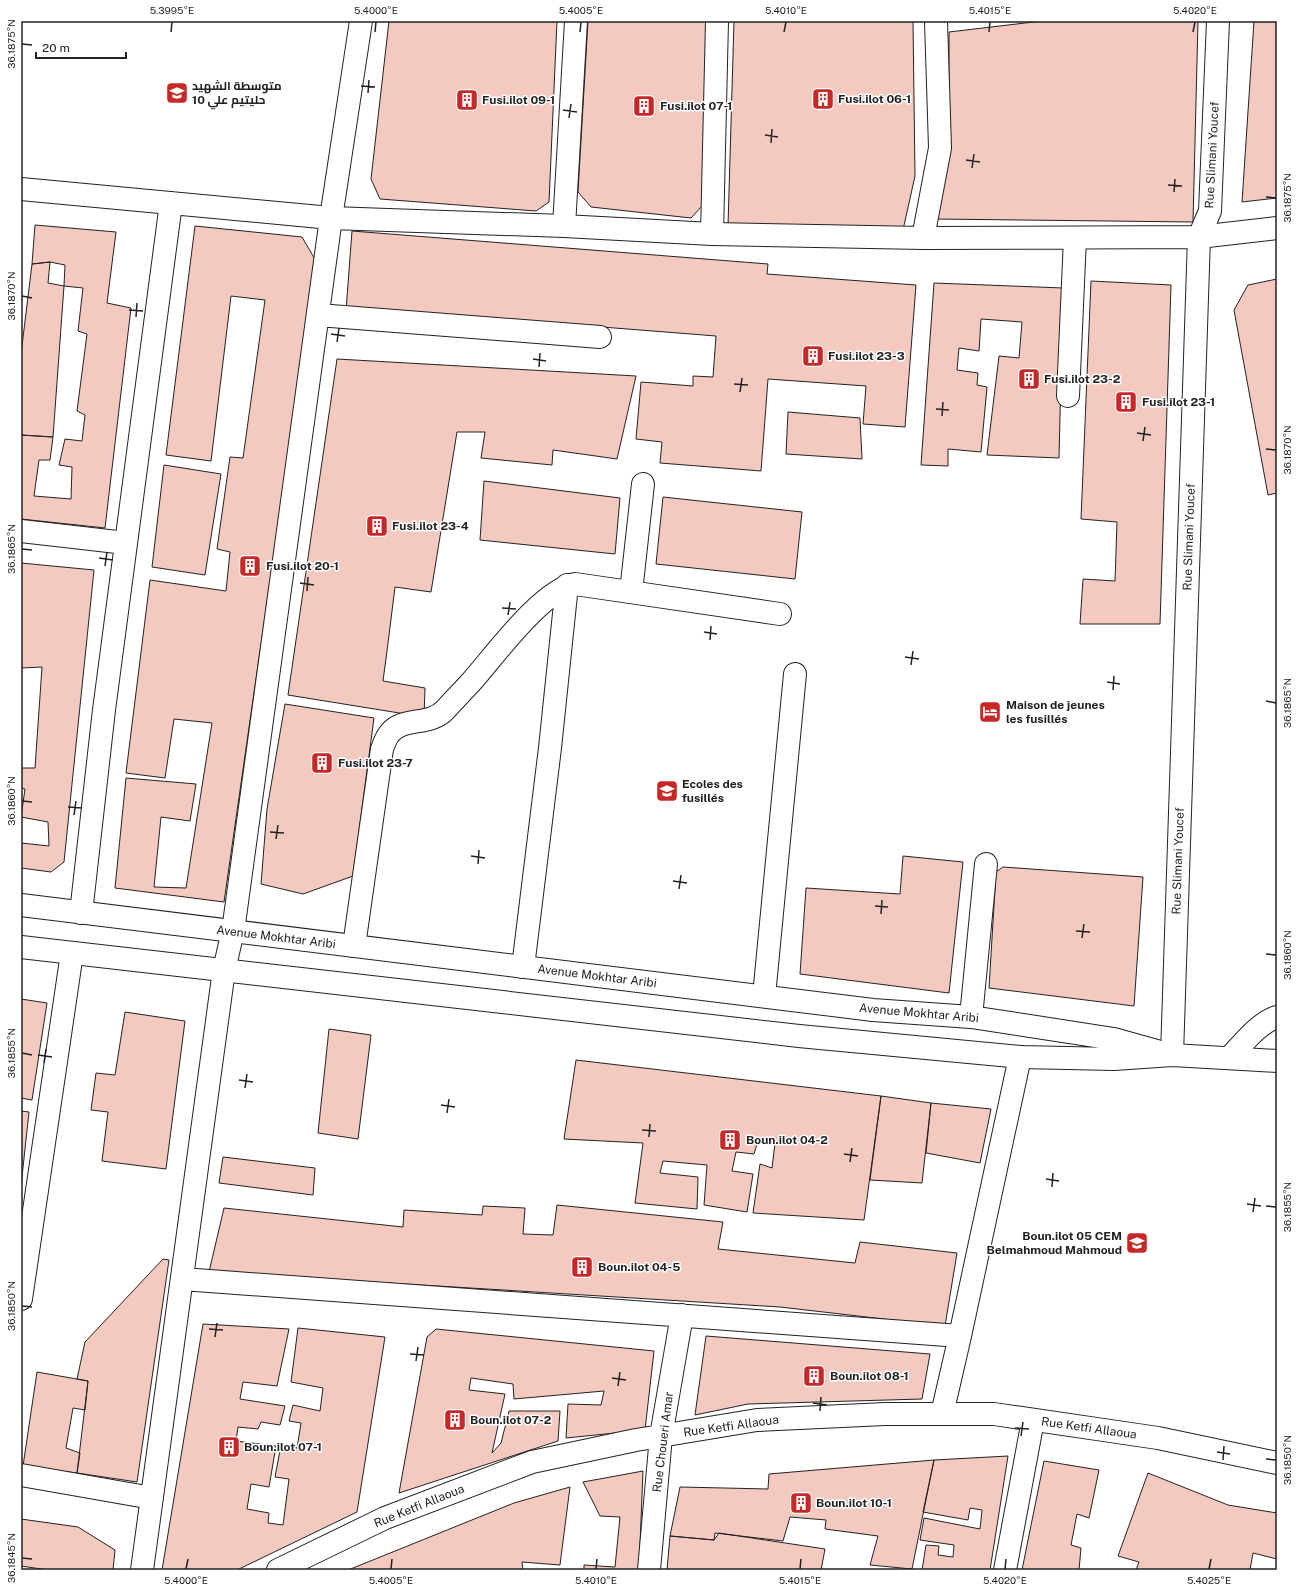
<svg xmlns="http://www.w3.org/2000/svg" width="1298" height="1591" font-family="'Public Sans',Cairo,sans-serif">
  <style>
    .building { fill: #f3c9c0; stroke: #222 }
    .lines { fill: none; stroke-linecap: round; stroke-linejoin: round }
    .minor-casing { stroke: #222; stroke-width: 24 }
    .major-casing { stroke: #222; stroke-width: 24 }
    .minor { stroke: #fff; stroke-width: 22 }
    .major { stroke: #fff; stroke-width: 22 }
    .ticks { fill: none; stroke: #222; stroke-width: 1.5 }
    .labels { text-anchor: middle; stroke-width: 3; stroke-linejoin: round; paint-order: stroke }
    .poi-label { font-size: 12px; font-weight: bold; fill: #222; stroke: #fff; text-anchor: start }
    .street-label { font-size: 12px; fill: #222; stroke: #fff }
    .neatline { fill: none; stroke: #222; stroke-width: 1.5 }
    .ticks-label { font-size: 10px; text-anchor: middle; fill: #222 }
  </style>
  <rect width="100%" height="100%" fill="#fff"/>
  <path class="building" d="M389 21H557L549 202 536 211 380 199 371 179Z
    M588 21H707L703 205 691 218 591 207 578 192Z
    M734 21H913L915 176 903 230 728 226Z
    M1042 21H1198L1193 222 935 219 949 151V32Z
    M1254 21H1277V198L1242 202Z
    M35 225 116 232 107 303 131 308 105 528 21 519V435L53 437 50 460H39L34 496 71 499 72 467 59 465 65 439 82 441 85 415 77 411 87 334 78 331 83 288 64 286 65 265 50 262 32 264Z
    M195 226 302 237 316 261 224 902 115 888 126 778 196 784 190 821 161 817 154 887 186 888 212 723 174 719 165 778 126 773 150 580 226 591 230 552 217 549 230 457 243 458 265 300 231 296 211 461 166 455Z
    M352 231 768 264 767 274 916 285 905 427 863 424 866 386 768 379 761 471 660 463 662 442 636 439 641 382 693 386V376L713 377 716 336 437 314 346 311Z
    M50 262 48 283 64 286 53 437 21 435V354L32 264Z
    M1277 279V493L1268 495 1234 310 1248 285Z
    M1091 281 1171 285 1160 624H1080L1083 579 1115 581 1117 522 1081 519Z
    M934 283 1063 288 1059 458 987 455 999 356 1019 358 1022 322 981 319 979 351 959 348 957 370 978 373 977 385 987 387 981 452 948 449V466L921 465Z
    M337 359 636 376 617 459 553 450 552 465 481 458 485 432H457L431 592 395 587 387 651 383 681 425 688 424 717 288 695Z
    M788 412 860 418 862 459 786 454Z
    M164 465 221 474 205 575 152 567Z
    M484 481 620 498 615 554 480 540Z
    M663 497 802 512 795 579 656 564Z
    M21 563 94 570 64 862 51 872 21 868V843L49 846 48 822 21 817 25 789 21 788V768H35L42 667 21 668Z
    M285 704 374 718 353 876 303 894 261 884 267 809Z
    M903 856 963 862 949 993 800 974 806 888 900 894Z
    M1003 867 1143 877 1134 1006 989 988 996 872Z
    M21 999 47 1003 32 1100 21 1098Z
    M125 1012 185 1021 166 1169 102 1161 108 1112 91 1110 96 1073 115 1075Z
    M329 1029 371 1035 358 1139 318 1133Z
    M576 1060 881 1096 864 1220 753 1213 760 1164 772 1168 775 1143 758 1141 754 1154 736 1152 732 1171 753 1174 747 1212 704 1205 707 1165 663 1161 660 1173 698 1177 697 1209 635 1203 643 1143 564 1139Z
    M881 1096 931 1103 922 1183 870 1180Z
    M931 1103 991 1109 980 1163 926 1153Z
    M21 1111 29 1112 21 1186Z
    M223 1157 315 1168 313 1195 219 1183Z
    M557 1205 723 1222 718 1249 855 1263 860 1242 957 1253 945 1326 780 1307 209 1272 224 1208 403 1227 404 1210 482 1215 483 1206 525 1208 523 1234 553 1235Z
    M163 1259 169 1260 137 1482 77 1473 88 1381 77 1379 85 1342Z
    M203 1324 289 1329 277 1386 243 1382 240 1399 285 1406 280 1425 261 1422 258 1429 238 1427 236 1441 276 1446 269 1487 251 1484 247 1509 269 1513 268 1523 283 1525 289 1479 275 1477 281 1445 297 1448 301 1423 289 1421 293 1405 320 1411 323 1388 291 1382 298 1328 385 1337 357 1512 237 1570H162Z
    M436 1329 654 1351 645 1430 566 1438 568 1404 601 1405 604 1391 514 1399 513 1384 471 1378 469 1390 505 1394 492 1453 501 1443 509 1411H560L558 1441 399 1493 427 1337Z
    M706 1336 930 1354 922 1399 748 1404 695 1415Z
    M37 1372 88 1381 85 1410 73 1408 66 1448 80 1453 77 1473 23 1466Z
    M1008 1456 990 1570H922L926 1545 939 1546 938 1555 953 1557 954 1545 920 1540 924 1518 980 1529 982 1510 970 1508 968 1520 923 1512 934 1460Z
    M934 1460 912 1569 870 1565 878 1536 825 1529 826 1520 790 1517 783 1541 715 1533 714 1540 670 1536 680 1487 768 1489 769 1474Z
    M1044 1461 1099 1470 1089 1518 1077 1514 1071 1545 1081 1548 1079 1570H1022Z
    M643 1471 639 1570H584V1565L615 1567 620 1517 600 1516 583 1482Z
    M1148 1473 1228 1505 1277 1513V1559L1253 1553 1250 1570H1136L1139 1562 1118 1556Z
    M570 1487 560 1565 522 1562 523 1570H348L514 1503Z
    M21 1519 78 1527 115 1550 113 1570H48L21 1566Z
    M719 1533 825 1549 821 1570H667L670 1536 714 1540Z"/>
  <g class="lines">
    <g class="minor-casing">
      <path id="minor" d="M21 189 331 218 564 226 712 234 923 238 1199 237 1277 228
        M564 226 576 21
        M712 234 717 21
        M923 238 940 148 936 21
        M318 315 600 337
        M1068 396 1075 238
        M21 531 126 543
        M631 592 643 484
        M81 913 104 710 171 203
        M354 946 382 749C384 744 386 737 390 733 402 717 430 726 445 710 454 700 463 691 472 681 495 655 542 590 575 584L780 614
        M523 967 550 748 567 585
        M764 996 795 674
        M971 1017 986 864
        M1172 1055 1199 237 1210 211 1218 21
        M1229 1058C1243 1044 1258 1023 1277 1017
        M182 1279 960 1336
        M21 1299 72 953
        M942 1414 960 1336 1020 1057
        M21 1475 152 1498
        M142 1570 224 970 233 931 331 218 361 21
        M278 1570 385 1518 532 1462 636 1440 757 1420 885 1414H994L1158 1438 1277 1463
        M649 1570 661 1436 682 1315
        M1005 1570 1033 1420"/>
    </g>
    <g class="major-casing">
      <path id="major" d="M21 905 873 1010 971 1017 1114 1039 1157 1051
        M21 947 799 1036 1020 1057 1114 1059 1172 1055 1277 1061"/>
    </g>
    <use href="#minor" class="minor"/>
    <use href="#major" class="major"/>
  </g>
  <path class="ticks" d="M171 32 172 22M375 32 376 22M580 32 581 22M784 32 786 22M989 32 990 22M1193 32 1195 22M22 44 32 45M361 86 375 87M368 93 369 80M563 110 577 112M569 118 571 104M765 135 778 137M771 143 772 129M966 160 980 162M972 168 974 154M1168 185 1182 186M1174 192 1175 179M1266 197 1276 198M22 296 32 298M129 310 143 311M136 317 137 303M331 334 345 336M337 342 339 328M533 359 546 361M539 367 540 353M734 384 748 385M740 392 742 378M936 409 949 410M942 416 943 402M1137 433 1151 435M1143 441 1145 427M1266 449 1276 450M22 549 32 550M99 558 113 560M105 566 107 552M300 583 314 585M307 591 308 577M502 608 516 609M508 615 510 602M704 632 717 634M710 640 711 626M905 657 919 659M911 665 913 651M1107 682 1120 684M1113 690 1114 676M1266 701 1276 703M22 801 32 802M68 807 82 808M74 815 76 801M270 832 284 833M276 839 278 825M471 856 485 858M478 864 479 850M673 881 687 883M679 889 681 875M875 906 888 907M881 914 882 900M1076 931 1090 932M1082 938 1084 924M1266 954 1276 955M22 1053 32 1055M38 1055 52 1057M44 1063 46 1049M239 1080 253 1082M245 1088 247 1074M441 1105 455 1107M447 1113 449 1099M642 1130 656 1131M649 1137 650 1124M844 1154 858 1156M850 1162 852 1148M1046 1179 1059 1181M1052 1187 1053 1173M1247 1204 1261 1206M1266 1206 1276 1207M1253 1212 1255 1198M22 1306 32 1307M209 1329 223 1330M215 1337 217 1323M410 1354 424 1355M416 1361 418 1347M612 1378 626 1380M618 1386 620 1372M813 1403 827 1405M820 1411 821 1397M1015 1428 1029 1429M1021 1436 1023 1422M1217 1452 1230 1454M1266 1459 1276 1460M1223 1460 1224 1446M22 1558 32 1559M186 1569 188 1559M391 1569 392 1559M596 1569 597 1559M800 1569 801 1559M1005 1569 1006 1559M1209 1569 1211 1559"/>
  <defs>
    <g id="school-square" transform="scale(1.15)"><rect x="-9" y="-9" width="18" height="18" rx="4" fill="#c62828" stroke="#fff"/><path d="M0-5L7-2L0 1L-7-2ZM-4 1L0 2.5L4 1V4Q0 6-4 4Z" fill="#fff"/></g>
    <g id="building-square" transform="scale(1.15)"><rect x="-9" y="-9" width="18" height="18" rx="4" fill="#c62828" stroke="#fff"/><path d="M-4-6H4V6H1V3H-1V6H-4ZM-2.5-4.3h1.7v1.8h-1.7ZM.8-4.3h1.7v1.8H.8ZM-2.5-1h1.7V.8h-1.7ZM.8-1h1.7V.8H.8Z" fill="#fff"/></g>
    <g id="hotel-square" transform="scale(1.15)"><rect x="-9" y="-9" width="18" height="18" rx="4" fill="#c62828" stroke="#fff"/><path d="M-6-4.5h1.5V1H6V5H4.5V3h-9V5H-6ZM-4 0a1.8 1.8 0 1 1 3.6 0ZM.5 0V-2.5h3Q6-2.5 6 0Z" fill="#fff"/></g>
  </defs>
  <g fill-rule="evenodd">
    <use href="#school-square" x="177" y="93"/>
    <use href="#building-square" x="823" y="99"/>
    <use href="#building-square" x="467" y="100"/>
    <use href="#building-square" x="644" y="106"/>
    <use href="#building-square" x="813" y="356"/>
    <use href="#building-square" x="1029" y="379"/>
    <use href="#building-square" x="1126" y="402"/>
    <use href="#building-square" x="377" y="526"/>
    <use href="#building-square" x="250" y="566"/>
    <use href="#hotel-square" x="990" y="712"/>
    <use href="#building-square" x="322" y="763"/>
    <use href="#school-square" x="667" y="791"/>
    <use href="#building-square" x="730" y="1140"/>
    <use href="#school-square" x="1137" y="1243"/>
    <use href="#building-square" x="582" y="1267"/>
    <use href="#building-square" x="814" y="1376"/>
    <use href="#building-square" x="455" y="1420"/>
    <use href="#building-square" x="229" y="1447"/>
    <use href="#building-square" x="801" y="1503"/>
  </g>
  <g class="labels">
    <g class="poi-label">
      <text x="192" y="90">متوسطة الشهيد<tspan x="192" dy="14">حليتيم علي 10</tspan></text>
      <text x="838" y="103">Fusi.ilot 06-1</text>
      <text x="482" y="104">Fusi.ilot 09-1</text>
      <text x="660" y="110">Fusi.ilot 07-1</text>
      <text x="828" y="360">Fusi.ilot 23-3</text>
      <text x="1044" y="383">Fusi.ilot 23-2</text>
      <text x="1142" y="406">Fusi.ilot 23-1</text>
      <text x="392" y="530">Fusi.ilot 23-4</text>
      <text x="266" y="570">Fusi.ilot 20-1</text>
      <text x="1006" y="709">Maison de jeunes<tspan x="1006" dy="14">les fusillés</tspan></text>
      <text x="338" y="767">Fusi.ilot 23-7</text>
      <text x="682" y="788">Ecoles des<tspan x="682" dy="14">fusillés</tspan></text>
      <text x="746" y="1144">Boun.ilot 04-2</text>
      <text x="1122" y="1240" text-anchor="end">Boun.ilot 05 CEM<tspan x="1122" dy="14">Belmahmoud Mahmoud</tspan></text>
      <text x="598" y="1271">Boun.ilot 04-5</text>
      <text x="830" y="1380">Boun.ilot 08-1</text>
      <text x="470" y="1424">Boun.ilot 07-2</text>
      <text x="244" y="1451">Boun.ilot 07-1</text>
      <text x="816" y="1507">Boun.ilot 10-1</text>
    </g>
    <g class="street-label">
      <text transform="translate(1212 155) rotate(-87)" y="4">Rue Slimani Youcef</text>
      <text transform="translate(1189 537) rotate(-88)" y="4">Rue Slimani Youcef</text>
      <text transform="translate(1178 861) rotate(-88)" y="4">Rue Slimani Youcef</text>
      <text transform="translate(276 937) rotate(7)" y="4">Avenue Mokhtar Aribi</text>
      <text transform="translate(597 976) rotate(7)" y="4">Avenue Mokhtar Aribi</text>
      <text transform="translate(919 1013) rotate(5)" y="4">Avenue Mokhtar Aribi</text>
      <text transform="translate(731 1426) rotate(-8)" y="4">Rue Ketfi Allaoua</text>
      <text transform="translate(1089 1428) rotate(8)" y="4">Rue Ketfi Allaoua</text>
      <text transform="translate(663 1442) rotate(-83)" y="4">Rue Choueri Amar</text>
      <text transform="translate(419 1506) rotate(-22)" y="4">Rue Ketfi Allaoua</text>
    </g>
  </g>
  <rect width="1298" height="1591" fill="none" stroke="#ffffff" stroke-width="44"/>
  <path d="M36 52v6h90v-6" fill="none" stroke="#222222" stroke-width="2"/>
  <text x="42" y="52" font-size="12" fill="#222222" stroke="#ffffff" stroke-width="3" paint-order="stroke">20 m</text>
  <rect x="22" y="22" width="1254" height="1547" class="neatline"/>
  <g class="ticks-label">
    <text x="172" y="14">5.3995°E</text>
    <text x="376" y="14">5.4000°E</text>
    <text x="581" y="14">5.4005°E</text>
    <text x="786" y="14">5.4010°E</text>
    <text x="990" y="14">5.4015°E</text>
    <text x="1195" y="14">5.4020°E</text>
    <text transform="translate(11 44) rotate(-90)" y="4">36.1875°N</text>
    <text transform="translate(1287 198) rotate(-90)" y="4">36.1875°N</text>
    <text transform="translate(11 296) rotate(-90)" y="4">36.1870°N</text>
    <text transform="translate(1287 450) rotate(-90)" y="4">36.1870°N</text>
    <text transform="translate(11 549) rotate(-90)" y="4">36.1865°N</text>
    <text transform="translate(1287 703) rotate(-90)" y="4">36.1865°N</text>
    <text transform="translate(11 801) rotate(-90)" y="4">36.1860°N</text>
    <text transform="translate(1287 955) rotate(-90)" y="4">36.1860°N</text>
    <text transform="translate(11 1053) rotate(-90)" y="4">36.1855°N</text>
    <text transform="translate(1287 1207) rotate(-90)" y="4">36.1855°N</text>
    <text transform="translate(11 1306) rotate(-90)" y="4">36.1850°N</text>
    <text transform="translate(1287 1460) rotate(-90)" y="4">36.1850°N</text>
    <text transform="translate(11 1558) rotate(-90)" y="4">36.1845°N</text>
    <text x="186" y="1584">5.4000°E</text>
    <text x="391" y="1584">5.4005°E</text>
    <text x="596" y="1584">5.4010°E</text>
    <text x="800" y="1584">5.4015°E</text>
    <text x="1005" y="1584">5.4020°E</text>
    <text x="1209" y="1584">5.4025°E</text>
  </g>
</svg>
